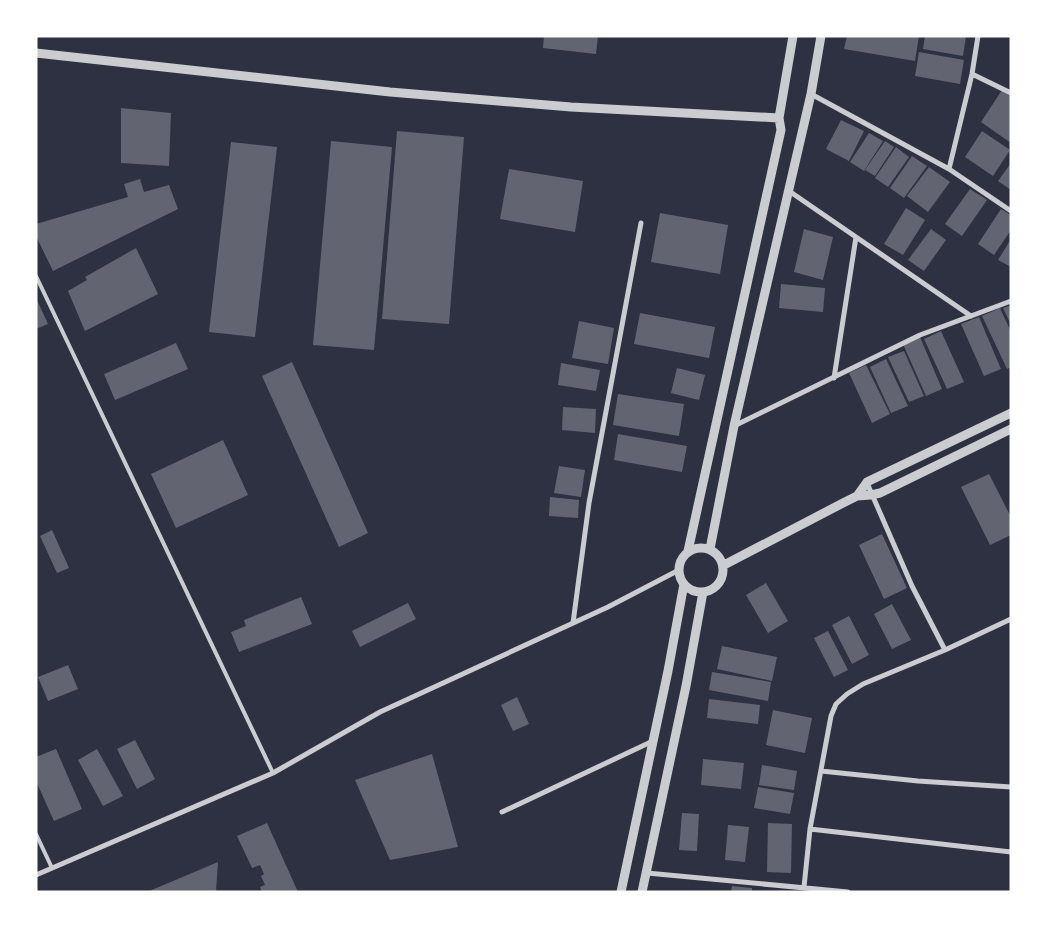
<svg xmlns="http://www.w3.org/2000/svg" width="1047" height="928" font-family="'Exo 2',sans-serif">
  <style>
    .building { fill: #626471 }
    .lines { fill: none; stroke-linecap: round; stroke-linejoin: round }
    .service { stroke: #caccd0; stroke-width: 4 }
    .minor { stroke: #caccd0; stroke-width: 5 }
    .tertiary { stroke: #caccd0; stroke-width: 9 }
  </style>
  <rect width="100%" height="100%" fill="#2d3142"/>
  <path class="building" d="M544 36H598L596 54 543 48Z
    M847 36H919L915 61 844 49Z
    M925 36H966L963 56 923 49Z
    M919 52 964 60 960 84 915 76Z
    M1002 90 1011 96V143L981 122Z
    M121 108 171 113 169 166 121 163Z
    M841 120 864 131 849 161 826 149Z
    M397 131 464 137 449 324 382 319Z
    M982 131 1010 150 993 176 965 157Z
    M869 133 883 141 864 171 850 162Z
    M331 141 392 147 374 350 313 345Z
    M885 141 894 147 875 176 865 170Z
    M231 142 277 147 255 337 209 332Z
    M896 147 909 157 888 187 875 178Z
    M912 156 927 166 904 198 890 188Z
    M1011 163V190L998 181Z
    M929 167 950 182 928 212 907 196Z
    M509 169 583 181 575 232 500 219Z
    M140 179 144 192 169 185 178 209 53 271 36 236V224L128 197 124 184Z
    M970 189 987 200 962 236 945 224Z
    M906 208 925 220 903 255 884 244Z
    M1001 209 1011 215V230L994 255 978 244Z
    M660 213 728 225 720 274 651 262Z
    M804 229 833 237 823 280 794 272Z
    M931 229 946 240 924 271 908 260Z
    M1011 239V267L998 260Z
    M136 248 158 294 85 331 68 291 87 280 85 277Z
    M781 284 825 288 823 312 779 308Z
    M36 298 48 324 36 329Z
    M1011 305V325L1003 308Z
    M1000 308 1011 332V367L1007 369 982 316Z
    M640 313 715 327 709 358 634 344Z
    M979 317 1001 369 984 376 961 324Z
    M579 321 614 328 608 364 572 358Z
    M941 331 964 382 947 389 924 339Z
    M920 337 942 389 926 396 903 344Z
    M176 343 188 369 115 400 104 374Z
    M904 351 924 396 909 402 888 357Z
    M886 359 908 406 891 413 870 367Z
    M292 362 368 533 339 547 262 376Z
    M561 363 600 370 596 391 558 385Z
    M866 365 890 414 872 423 849 373Z
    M677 368 705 375 699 400 671 393Z
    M618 394 684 404 679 436 613 425Z
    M563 407 596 409 595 433 562 430Z
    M618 434 687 446 682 472 614 460Z
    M223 440 248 495 176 528 151 474Z
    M559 466 585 470 581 497 554 493Z
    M989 474 1011 517V535L990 545 961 487Z
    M550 497 579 500 578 518 549 516Z
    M52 530 69 568 57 573 40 536Z
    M882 534 907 588 884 599 859 545Z
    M766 583 788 621 768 633 746 595Z
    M301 597 312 624 239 652 231 632 246 626 244 620Z
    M408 603 416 619 360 647 352 631Z
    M892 604 911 640 892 649 874 614Z
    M849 616 869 655 852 664 832 625Z
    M828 631 848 670 834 677 814 638Z
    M722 646 777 657 772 681 717 669Z
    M68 665 78 689 48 701 38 677Z
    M712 672 771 682 768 701 709 690Z
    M517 697 529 724 513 731 501 705Z
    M709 699 760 705 758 724 707 718Z
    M773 710 812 718 805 753 766 745Z
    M135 740 155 779 137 789 117 749Z
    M56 749 82 809 54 821 36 781V757Z
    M97 749 123 796 103 806 78 760Z
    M432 754 458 847 390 860 355 780Z
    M703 759 744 763 741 789 701 785Z
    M762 765 797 771 794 790 759 785Z
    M758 787 794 793 790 814 754 808Z
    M682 813 699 814 697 851 679 850Z
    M267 823 298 892H262L260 887 265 885 261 876 264 874 260 865 252 868 237 836Z
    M768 823 792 824 791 873 767 872Z
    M728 825 749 827 745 862 725 860Z
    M218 862 216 892H147Z
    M732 886 752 888V892H731Z"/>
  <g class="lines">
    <path class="service" d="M36 276 273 773
      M36 834 52 868"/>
    <path class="minor" d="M972 74 1011 93
      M811 94 949 169 1011 211
      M949 169 972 74 978 36
      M789 191 971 316
      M834 378 856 237
      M734 426 920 335 1011 301
      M867 483 912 586 945 650
      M573 623 589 503 641 223
      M821 771 918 781 1011 787
      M502 812 653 741
      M810 829 1011 852
      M647 873 848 892
      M36 875 273 773 380 712 608 607 679 570
      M804 887 810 829 831 716 836 704 847 694 863 684 945 650 1011 619"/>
    <path class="tertiary" d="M36 53 390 92 571 107 779 118
      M857 496 867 482 871 480 1011 413
      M679 570a22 22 0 1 1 44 0a22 22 0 1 1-44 0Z
      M710 549 734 426 811 94 821 36
      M688 551 781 130 779 118 793 36
      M724 565 843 503 857 496 871 495 880 493 1011 429
      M621 892 668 671 684 584
      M642 892 686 686 703 592"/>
  </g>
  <rect width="1047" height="928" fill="none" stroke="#ffffff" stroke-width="75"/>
</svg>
